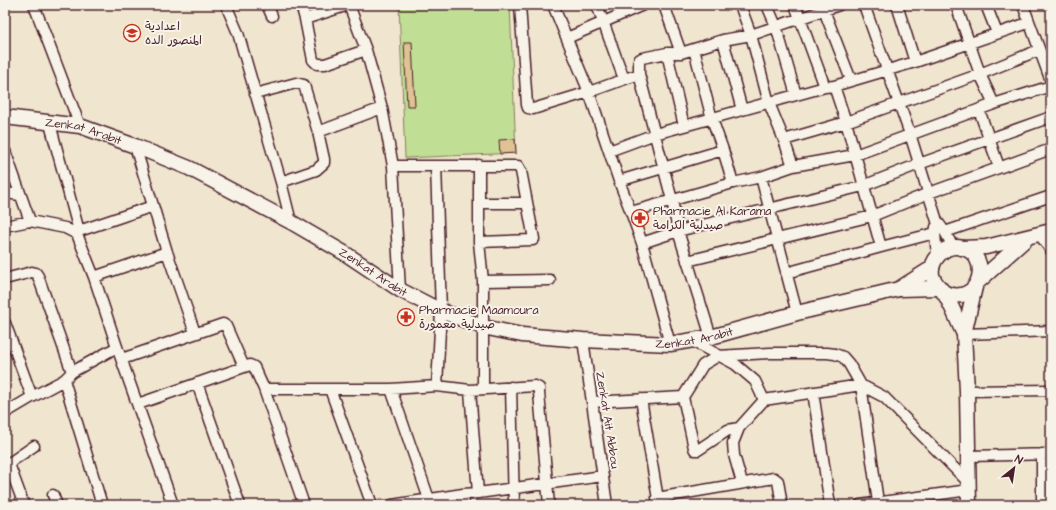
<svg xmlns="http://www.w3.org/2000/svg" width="1056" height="510" font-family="'Architects Daughter','Playpen Sans Arabic',sans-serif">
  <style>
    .green { fill: #c1de95; stroke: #867e60 }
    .building { fill: #dfc393; stroke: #4a1f2b }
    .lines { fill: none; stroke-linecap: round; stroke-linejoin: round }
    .street-casing { stroke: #4a1f2b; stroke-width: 13 }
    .secondary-casing { stroke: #4a1f2b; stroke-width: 17 }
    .street { stroke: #f7f3e8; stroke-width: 10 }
    .secondary { stroke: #f7f3e8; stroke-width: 14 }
    .labels { text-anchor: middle; stroke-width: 4; stroke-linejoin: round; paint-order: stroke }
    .poi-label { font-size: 12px; fill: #4a1f2b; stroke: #f7f3e8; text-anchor: start }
    .street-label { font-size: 12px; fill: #4a1f2b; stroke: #f7f3e8 }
  </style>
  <rect width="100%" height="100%" fill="#f0e5ce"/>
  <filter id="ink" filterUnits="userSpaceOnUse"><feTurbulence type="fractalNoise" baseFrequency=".025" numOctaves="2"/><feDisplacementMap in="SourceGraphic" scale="8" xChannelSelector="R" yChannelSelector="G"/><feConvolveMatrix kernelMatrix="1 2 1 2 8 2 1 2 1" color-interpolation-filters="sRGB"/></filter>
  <g filter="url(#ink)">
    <path class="green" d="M399 5H510L516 153 405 158Z"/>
    <path class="building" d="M404 42H412L415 106H407Z
      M515 139 516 153 500 154 499 140Z"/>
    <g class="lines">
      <g class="street-casing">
        <path id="street" d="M34 5 80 126
          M226 5 238 33 281 182 291 222
          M267 5 272 16
          M301 5 305 19 313 60 317 64H325L366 50
          M349 5 366 50 382 108 393 166 400 290
          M520 5 527 105 528 108 533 109 589 92 639 74V60L642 58 667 53H681L723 40 751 35 839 5
          M553 5 589 92 619 181 631 212 642 243 670 344
          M597 5 624 79
          M664 5 681 53
          M740 5 751 35 769 103 784 140 793 166
          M767 5 776 26 796 95
          M795 5 825 87
          M822 5 851 80
          M864 5 910 134 937 221 945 232 953 247
          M897 5 915 62
          M956 5 980 74 994 104
          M986 5 997 33
          M1023 5 1051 81
          M305 19 348 5
          M567 38 643 5
          M723 40 742 110
          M694 49 712 119 723 150 733 183
          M667 53 684 126
          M639 74 672 200 678 231 711 337
          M255 94 296 83 304 85 318 132 324 159V163L316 170 281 182
          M979 110 999 167
          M50 124 79 231 77 234 94 277 117 347 173 505
          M318 132 382 108
          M784 140 846 122 980 74 1039 50
          M135 146 167 252 195 333
          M5 151 30 221
          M609 151 655 134 825 87 834 86 915 62 1028 23
          M479 165V242L483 281V389
          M393 166H518L521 171 534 239 533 240 479 242
          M436 166 441 311 437 386
          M761 177 797 313
          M619 181 723 150
          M5 193 20 195
          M479 203H527
          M631 212 733 183 761 177 793 166 855 155 994 104 1051 86
          M5 226 30 221 65 228 77 234
          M936 227 935 233 937 256
          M79 231 153 206
          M945 232 1051 196
          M1039 234 1051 250
          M642 243 678 231 863 186 919 164 1051 117
          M881 247 935 233
          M687 261 872 216 929 193 1051 149
          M786 273 881 247 846 122 834 86
          M94 277 167 252
          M5 279 32 272 36 273 38 276 72 372
          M483 281 550 280
          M5 323 32 397
          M964 334 1051 331
          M583 340 607 505
          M692 341 735 364 755 381 764 400
          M122 359 223 324 226 326 244 367
          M64 380 102 505
          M197 383 240 505
          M511 387 514 505
          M264 389H391L437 386 470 390 535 386 539 388V393L549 505
          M330 389 372 505
          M391 389 429 499
          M470 390 478 493
          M967 391 1051 390
          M813 392 830 505
          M641 399 659 505
          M592 402 683 397
          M138 404 244 367 250 365 254 367 264 389 304 505
          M5 413 32 397 64 380 72 372 117 347
          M739 428 728 430 698 450H695L694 448 683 397 703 365 718 356 770 353H827L835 354 843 357 849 364 861 385 878 502
          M969 456 1051 454
          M9 464 24 505
          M5 466 34 446
          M742 483 734 455 733 443 739 428 764 400 861 385 884 397 968 482
          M463 494 464 505
          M53 495 57 505
          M657 498 774 478 778 481 782 505
          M392 505 463 494 478 493 603 476
          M860 505 969 490
          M1042 505V454"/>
      </g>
      <g class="secondary-casing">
        <g id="secondary">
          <path id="s1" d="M5 117 80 126 135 146 189 168 291 222 346 254 400 290 441 311 483 327 522 335 583 340 670 344 711 337 797 313 899 289 938 288"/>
          <path d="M962 248 986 247 1051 231"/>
          <path d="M979 281 1026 239"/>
          <path d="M899 289 932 268"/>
          <path d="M943 292C982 310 995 250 957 247 943 246 930 261 932 275 934 283 940 287 944 293 952 305 957 321 964 334"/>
          <path d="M969 505 967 391 964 334 975 287"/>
        </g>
      </g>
      <use href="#street" class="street"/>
      <use href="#secondary" class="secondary"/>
    </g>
  </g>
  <defs>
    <g id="school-ring" transform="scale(0.9)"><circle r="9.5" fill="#f7f3e8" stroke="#c8321e" stroke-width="1.5"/><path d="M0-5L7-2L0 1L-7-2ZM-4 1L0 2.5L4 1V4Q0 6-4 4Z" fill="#c8321e"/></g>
    <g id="pharmacy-ring" transform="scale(0.9)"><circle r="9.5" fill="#f7f3e8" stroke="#c8321e" stroke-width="1.5"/><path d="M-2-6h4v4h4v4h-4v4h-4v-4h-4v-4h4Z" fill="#c8321e"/></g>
  </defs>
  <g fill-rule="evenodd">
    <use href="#school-ring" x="132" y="33"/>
    <use href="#pharmacy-ring" x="640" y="218"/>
    <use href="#pharmacy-ring" x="406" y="317"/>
  </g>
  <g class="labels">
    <g class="poi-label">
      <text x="145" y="30">اعدادية<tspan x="145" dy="14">المنصور الده</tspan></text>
      <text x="653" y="215">Pharmacie Al Karama<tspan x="653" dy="14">صيدلية الكرامة</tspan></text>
      <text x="419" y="314">Pharmacie Maamoura<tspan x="419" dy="14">صيدلية معمورة</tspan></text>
    </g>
    <g class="street-label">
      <text dy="4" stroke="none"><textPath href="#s1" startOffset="80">Zenkat Arabit</textPath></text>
      <text dy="4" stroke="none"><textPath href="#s1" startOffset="404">Zenkat Arabit</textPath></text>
      <text dy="4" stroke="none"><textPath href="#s1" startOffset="740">Zenkat Arabit</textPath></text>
      <text transform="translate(608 420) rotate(81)" y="4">Zenkat Ait Abbou</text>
    </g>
  </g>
  <rect width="1056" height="510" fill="none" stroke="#f7f3e8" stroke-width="20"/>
  <rect x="10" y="10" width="1036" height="490" fill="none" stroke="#4a1f2b" stroke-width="1.5" filter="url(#ink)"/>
  <g transform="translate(1014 468) rotate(30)" stroke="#f7f3e8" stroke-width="3" paint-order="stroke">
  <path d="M0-3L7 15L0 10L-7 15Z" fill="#4a1f2b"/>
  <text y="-6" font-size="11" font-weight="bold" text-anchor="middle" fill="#4a1f2b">N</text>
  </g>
</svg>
